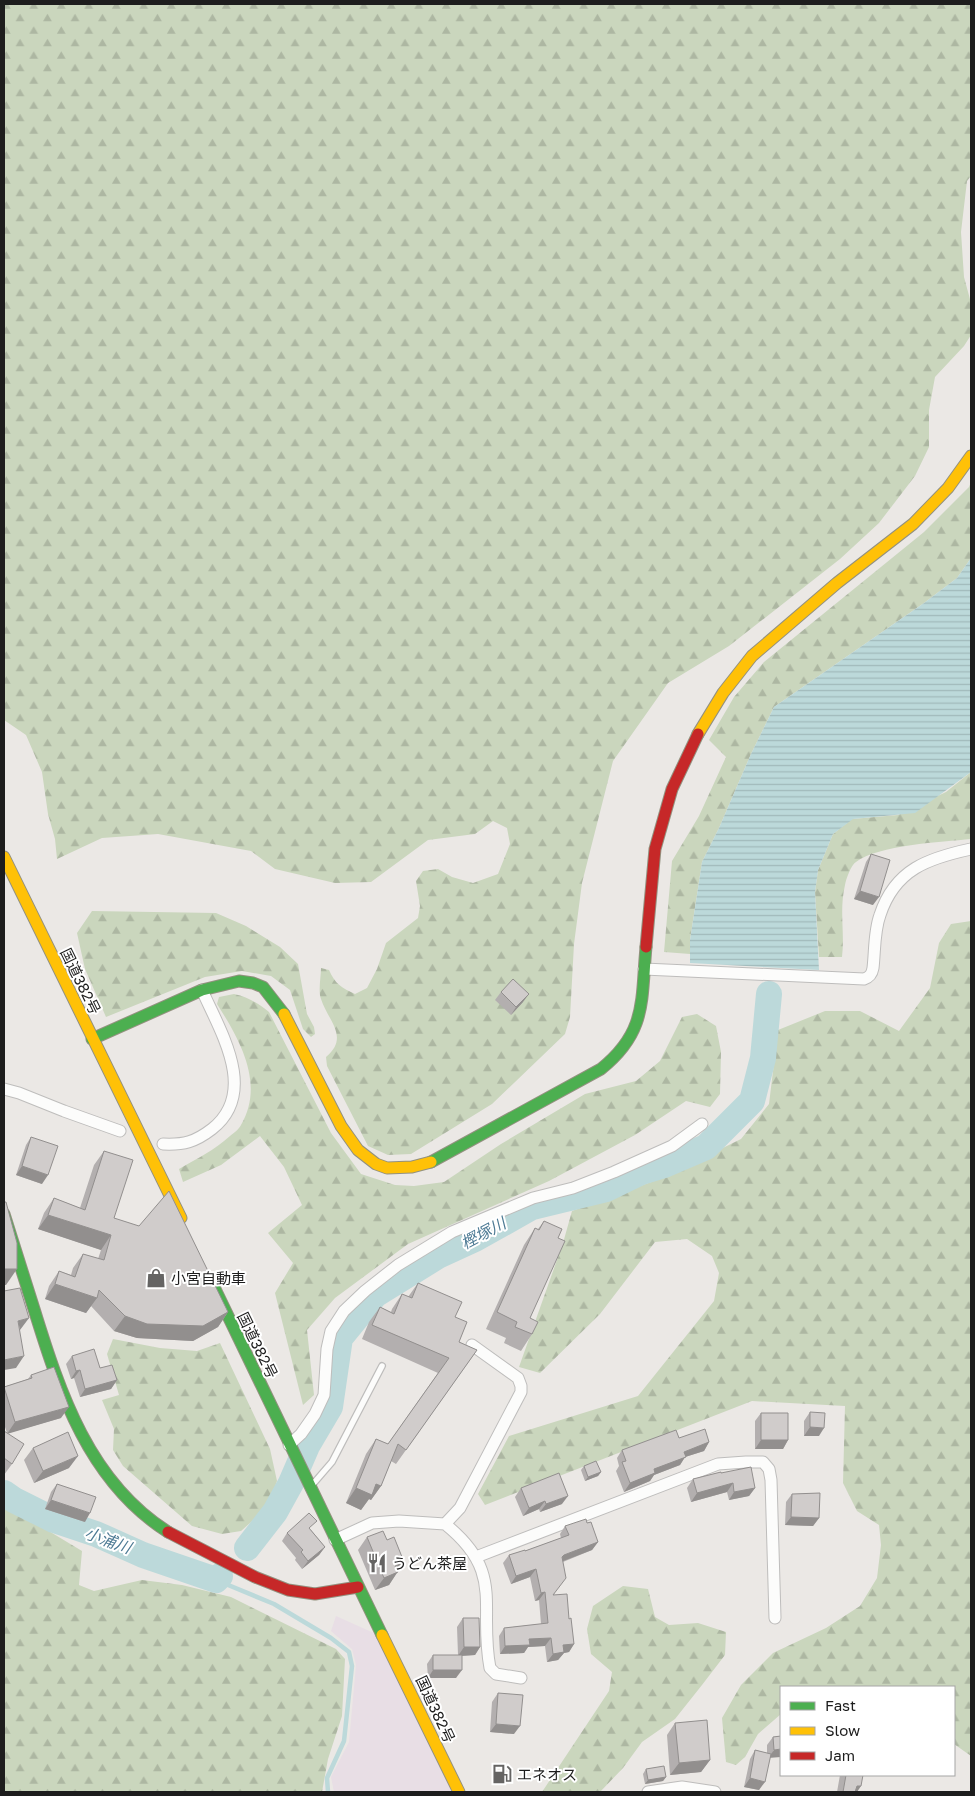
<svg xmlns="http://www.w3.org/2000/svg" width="975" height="1796" font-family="'Golos Text','Noto Sans JP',sans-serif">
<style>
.industrial{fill:#e8dee5}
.forest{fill:url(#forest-firs)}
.water{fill:url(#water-rules)}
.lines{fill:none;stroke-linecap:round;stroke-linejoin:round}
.stream{stroke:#bcd9da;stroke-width:4.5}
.river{stroke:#bcd9da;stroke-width:26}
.lane-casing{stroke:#bebdbc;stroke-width:8}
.street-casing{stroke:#bebdbc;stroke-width:13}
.fast-casing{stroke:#93917f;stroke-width:13}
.slow-casing{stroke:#93917f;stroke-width:13}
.jam-casing{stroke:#93917f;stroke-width:13}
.lane{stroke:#fcfcfb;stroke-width:5.5}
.street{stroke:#fcfcfb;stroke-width:11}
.fast{stroke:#4caf50;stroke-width:11}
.slow{stroke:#ffc107;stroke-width:11}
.jam{stroke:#c62828;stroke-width:11}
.wall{fill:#b3afaf}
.shaded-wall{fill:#928f8e}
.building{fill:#d0cccb;stroke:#928f8e}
.labels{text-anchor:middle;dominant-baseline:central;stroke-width:4;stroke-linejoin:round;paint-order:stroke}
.street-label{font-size:15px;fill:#1d1d1d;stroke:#fff}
.poi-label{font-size:15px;fill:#1d1d1d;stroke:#fff;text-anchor:start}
.water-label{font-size:16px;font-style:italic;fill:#4d7a94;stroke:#fff}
</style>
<defs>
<pattern id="forest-firs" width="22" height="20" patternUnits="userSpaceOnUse" patternTransform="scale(1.25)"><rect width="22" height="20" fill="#cad6bd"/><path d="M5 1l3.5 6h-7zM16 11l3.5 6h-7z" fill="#adb7a2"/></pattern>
<pattern id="water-rules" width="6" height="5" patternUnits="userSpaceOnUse" patternTransform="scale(1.25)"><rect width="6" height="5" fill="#bcd9da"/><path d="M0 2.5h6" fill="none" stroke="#a1babb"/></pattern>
</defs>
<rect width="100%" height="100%" fill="#ebe8e5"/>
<path class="industrial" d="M336,1616L376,1634L453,1792H334L331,1777L349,1742L356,1665L352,1649L331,1631Z"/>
<path class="forest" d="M4,4H971V176L967,181L961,232L964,277L971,303V335L964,346L935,377L929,410V447L915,476L879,523L840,559L729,646L668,683L613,761L582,883L574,944L570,1017L565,1034L492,1104L411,1154L388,1155L368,1146L327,1066L326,1057C350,1037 328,1021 321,999C318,991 321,977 321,968L329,970C335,984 342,988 355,994L367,988L377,969L386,943L418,918L420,906L416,881L423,871L438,869L452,877L473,883L498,874L510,844L507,828L493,821L475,834L428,840L371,882L335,883L275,869L251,851L158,834L102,838L57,859L55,839L48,814L42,772L26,735L4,720Z
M971,482V558L957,578L924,603L774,707L751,754L719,828L702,862L690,940V954L664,952L672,861L699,816L726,757L709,740L734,697L764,662L924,532L969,487Z
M971,772V839C942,842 878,845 856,862C851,865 846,879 845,885C839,910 845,933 842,957H819L815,892L818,870L833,834L852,819L898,815L946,792Z
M92,911L216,913L246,926L280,947L298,964L307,1014L314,1027L315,1034L311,1037L303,1029L290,990L271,976L242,971L205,977L106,1017L85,969L77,933Z
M971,921V1756L954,1744V1687H781V1714L758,1734L745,1757L736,1765L726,1762L722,1718L741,1685L773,1653L826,1628L860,1606L877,1578L881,1545L879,1525L857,1511L843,1483L845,1406L752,1401L485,1505L478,1494L509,1436L638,1396L714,1301L719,1273L712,1256L687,1239L655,1242L600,1314L540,1373L519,1367L563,1243L572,1211L662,1178L741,1139L769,1104L778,1030L825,1011H860L899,1031L930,988L939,943L951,924Z
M234,994C248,997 258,1003 269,1012L331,1133L361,1174L395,1185L414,1186L444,1182L501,1144L585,1094L636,1081L660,1061L682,1017L697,1014L716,1026L721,1052L720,1094L710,1107L686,1101L635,1135L549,1181L408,1244L335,1298L307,1330L314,1395L303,1405L275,1293L293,1263L268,1233L302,1205L284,1167L260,1136L221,1165L183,1182L179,1169C198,1158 213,1151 230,1136C234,1133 239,1129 241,1125C265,1084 240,1040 217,1004L219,997Z
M113,1339L160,1348L197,1351L220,1343L270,1449L277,1481L268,1507L241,1531L222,1534L192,1526L123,1466L113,1450L114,1429L102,1400L119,1395L107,1354Z
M4,1504L82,1551L79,1585L94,1591L142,1580L182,1585L231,1597L336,1649L345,1659L342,1716L328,1759L322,1792H4Z
M623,1586L648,1589L655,1617L669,1625L698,1623L726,1632L725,1655L702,1685L675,1719L642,1742L623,1768L600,1792H542L609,1691L612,1672L591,1654L587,1629L593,1606Z"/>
<path class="water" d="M971,558V772L915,813L853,819L833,834L818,870L815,892L819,970L690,963V940L702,862L719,828L751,754L774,707L924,603L957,578Z"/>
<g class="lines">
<path class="stream" d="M216,1580L274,1604L331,1638L349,1652L352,1666L344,1741L327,1778L328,1792"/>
<path class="river" d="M4,1493L14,1500L54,1520L96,1534L143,1555L216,1580L220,1576
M247,1548L275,1512L291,1483L307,1446L330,1407L340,1338L375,1295L438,1256L475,1239L532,1207L606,1189L641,1172L664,1165L706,1147L752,1101L763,1058L769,994"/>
<defs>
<path id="lane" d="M313,1484L332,1462L382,1366"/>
<path id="street" d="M644,969L864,979C870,977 872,974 873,968C875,951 874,931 880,915C895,869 929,858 971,849
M4,1089L19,1093L64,1111L120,1131
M163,1144C184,1145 195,1142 212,1129C259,1092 220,1031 202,990
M289,1445L301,1434L315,1414L324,1395L327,1349L331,1331L344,1311L365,1291L398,1265L452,1232L533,1198L573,1188L614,1172L672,1146L702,1124
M445,1524C506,1573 478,1605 490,1668L496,1674L521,1678
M335,1540L372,1523L399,1521L445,1524L460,1508L521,1392V1386L518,1378L472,1345
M476,1557L718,1464L746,1462H763L769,1469L771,1480L775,1618
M648,1792L682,1787L715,1792"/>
<path id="fast" d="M92,1039L202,990L239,981L253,983L263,987L284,1014
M431,1162L601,1069C647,1032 641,1001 646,947
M4,1214C14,1246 24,1277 34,1309C60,1393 89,1482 168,1532
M215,1289L382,1635"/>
<path id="slow" d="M698,734L723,693L752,656L837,583L913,524L948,488L971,456
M4,857L181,1218
M284,1014L341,1126L358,1150L376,1164L387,1168L412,1167L431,1162
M382,1635L459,1792"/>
<path id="jam" d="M646,947L655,849L672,789L698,734
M168,1532L255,1577L288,1590L315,1594L358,1587"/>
</defs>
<use href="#lane" class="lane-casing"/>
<use href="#street" class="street-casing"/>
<use href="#fast" class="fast-casing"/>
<use href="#slow" class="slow-casing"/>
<use href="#jam" class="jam-casing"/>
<use href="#lane" class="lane"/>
<use href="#street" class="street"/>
<use href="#fast" class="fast"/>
<use href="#slow" class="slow"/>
<use href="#jam" class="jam"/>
</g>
<path class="wall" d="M871,854L873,905L854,899L866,862Z
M501,992L523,1002L511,1015L495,1000Z
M31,1137L42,1184L16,1175L26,1145Z
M104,1151L114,1218L228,1312L218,1327L193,1341L137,1338L114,1331L91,1306L86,1313L45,1299L49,1286L59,1271L71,1275L73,1268L83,1254L98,1259L101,1250L38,1229L44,1213L54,1198L80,1208L94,1165Z
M544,1221L558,1238L530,1318L532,1334L521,1351L504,1343L506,1338L486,1329L524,1245L535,1228L538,1229Z
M418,1283L455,1317L459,1342L477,1350L396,1464L391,1461L381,1486L371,1500L369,1499L361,1510L346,1503L366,1454L376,1439L388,1444L438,1373L362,1339L369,1322L380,1307L391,1312L392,1309L402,1294L408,1297Z
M72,1356L100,1368L117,1380L111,1389L80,1397L74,1378L71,1379L66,1364Z
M31,1375L61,1418L8,1433L12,1464L4,1475V1431L7,1433L5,1427L4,1428V1387L28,1379Z
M810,1412L819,1436H804V1421Z
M761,1413L788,1440L783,1449H755V1421Z
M679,1438L709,1442L704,1451L685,1457L680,1465L654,1475L650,1481L624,1492L616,1471L619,1466L617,1458L622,1450Z
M33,1448L69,1468L34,1483L24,1460Z
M584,1466L601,1472L598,1476L585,1481L581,1470Z
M721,1473L755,1488L749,1496L729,1500L727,1492L691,1502L687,1488L693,1479Z
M57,1484L85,1522L45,1509L51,1492Z
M521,1488L562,1504L540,1512L539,1509L523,1516L515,1497Z
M792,1494L819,1518L813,1526L785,1525L786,1502Z
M587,1523L598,1542L592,1550L563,1562L554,1595L569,1619L574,1644L569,1652L564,1653L558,1660L547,1662L545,1646L528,1647L524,1653L500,1654L499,1636L504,1628L541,1624L539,1600L535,1601L530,1577L511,1584L503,1563L509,1555L525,1551L561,1538L560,1534L565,1526Z
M311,1530L325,1547L319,1555L302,1569L295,1560L296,1558L282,1541L287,1533Z
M367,1537L404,1562L389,1585L375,1590L358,1550Z
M463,1618L480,1647L475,1655L462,1656L456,1678H428L427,1664L433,1655H458L457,1627Z
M498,1693L514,1734L490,1732L492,1702Z
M675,1723L710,1760L701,1772L670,1775L667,1735Z
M781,1736L770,1758L759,1790L744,1787L750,1759L755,1750L767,1753V1745L773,1737Z
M646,1769L666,1777L663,1781L645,1784L643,1774Z
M840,1775H863L857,1792H837Z"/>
<path class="shaded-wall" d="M860,891L879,897L873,905L854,899Z
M529,994L523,1002L511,1015L516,1007Z
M22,1166L48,1175L42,1184L16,1175Z
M48,1215L111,1235L101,1250L38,1229Z
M4,1269H17L6,1285H4Z
M55,1284L97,1298L86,1313L45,1299Z
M228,1312L218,1327L193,1341L137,1338L114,1331L125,1316Z
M29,1318L20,1330L18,1321Z
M24,1356L16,1368L4,1370V1360Z
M80,1370L74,1378L71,1379L76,1371Z
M117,1380L111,1389L80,1397L85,1389Z
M69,1407L61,1418L7,1434L15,1422Z
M810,1427L824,1428L819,1436H804Z
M761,1440H788L783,1449H755Z
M709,1442L704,1451L685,1457L680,1465L654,1475L650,1481L624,1492L630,1483L684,1452Z
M78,1456L69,1468L34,1483L43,1471Z
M601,1472L598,1476L585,1481L588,1477Z
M733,1483L727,1492L691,1502L697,1493Z
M376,1484L381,1486L371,1500L369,1499L361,1510L346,1503L356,1488Z
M755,1488L749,1496L729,1500L734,1492Z
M568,1496L562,1504L540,1512L546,1504Z
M51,1500L90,1513L85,1522L45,1509Z
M545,1501L539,1509L523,1516L529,1508Z
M791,1517L819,1518L813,1526L785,1525Z
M598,1542L592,1550L558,1563L564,1555Z
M325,1547L319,1555L302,1569L308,1561Z
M404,1562L389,1585L375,1590L384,1578L395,1566Z
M536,1569L530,1577L511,1584L516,1576Z
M545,1592L539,1600L535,1601L541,1593Z
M551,1638L545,1646L528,1647L524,1653L500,1654L505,1646L529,1639Z
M574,1644L569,1652L564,1653L558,1660L547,1662L553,1654L563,1645Z
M464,1647H480L475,1655L458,1656Z
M433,1670H462L456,1678H428Z
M496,1724L520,1726L514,1734L490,1732Z
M781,1749V1757L768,1758L774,1750Z
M710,1760L701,1772L670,1775L679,1763Z
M666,1777L663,1781L645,1784L648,1780Z
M750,1778L765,1782L759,1790L744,1787Z
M857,1786H861L857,1792H852Z"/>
<path class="building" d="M871,854L890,860L879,897L860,891Z
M513,979L529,994L516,1007L501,992Z
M31,1137L58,1146L48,1175L22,1166Z
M104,1151L133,1160L114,1218L139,1226L169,1191L228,1312L203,1326L147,1324L125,1316L99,1290L97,1298L55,1284L59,1271L75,1277L83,1254L104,1260L111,1235L48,1215L54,1198L85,1210Z
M4,1202H6L17,1243V1269H4Z
M544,1221L562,1229L558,1238L565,1241L530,1318L538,1322L532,1334L515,1327L517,1322L497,1312L535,1228L539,1230Z
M418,1283L462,1302L455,1317L467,1322L459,1342L477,1350L406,1450L398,1444L381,1486L376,1484L372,1495L356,1488L376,1439L388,1444L449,1358L372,1325L380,1307L394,1314L402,1294L412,1298Z
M20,1288L29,1318L18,1321L24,1356L4,1360V1291Z
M94,1349L100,1368L112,1365L117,1380L85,1389L80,1370L76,1371L72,1356Z
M54,1367L69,1407L15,1422L4,1387L32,1378L31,1375Z
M810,1412L825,1413L824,1428L810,1427Z
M761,1413H788V1440H761Z
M705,1429L709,1442L684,1452L686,1457L654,1469L655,1473L630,1483L622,1462L626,1461L622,1450L676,1430L679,1438Z
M4,1431L24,1444L12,1464L4,1458Z
M68,1432L78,1456L43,1471L33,1448Z
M596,1461L601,1472L588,1477L584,1466Z
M751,1467L755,1488L734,1492L733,1483L697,1493L693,1479L721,1472V1473Z
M559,1473L568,1496L546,1504L545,1501L529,1508L521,1488Z
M57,1484L96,1497L90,1513L51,1500Z
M820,1493L819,1518L791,1517L792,1494Z
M309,1513L317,1521L309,1528L325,1547L308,1561L301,1552L303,1550L287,1533Z
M586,1519L587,1523L591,1522L598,1542L564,1555L562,1557L566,1578L553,1595L567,1594L569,1619L571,1618L574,1644L563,1645L564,1652L553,1654L551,1638L529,1639L530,1645L505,1646L504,1628L548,1623L545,1592L541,1593L536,1569L516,1576L509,1555L525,1550V1551L569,1535L565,1526Z
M383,1531L387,1540L394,1537L404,1562L395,1566L398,1572L384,1578L367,1537Z
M463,1618H479L480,1647H464Z
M433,1655H462V1670H433Z
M498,1693L523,1695L520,1726L496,1724Z
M707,1720L710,1760L679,1763L675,1723Z
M781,1736V1749L774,1750L773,1737Z
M755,1750L771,1754L765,1782L750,1778Z
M664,1766L666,1777L648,1780L646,1769Z
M846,1775H863L861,1786H857L855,1792H843Z"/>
<defs>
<symbol id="shop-bare" viewBox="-9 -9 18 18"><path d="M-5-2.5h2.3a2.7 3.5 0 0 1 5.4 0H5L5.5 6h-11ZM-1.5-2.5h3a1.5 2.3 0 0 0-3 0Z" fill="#656463" stroke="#fff" stroke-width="2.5" paint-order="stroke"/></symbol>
<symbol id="restaurant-bare" viewBox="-9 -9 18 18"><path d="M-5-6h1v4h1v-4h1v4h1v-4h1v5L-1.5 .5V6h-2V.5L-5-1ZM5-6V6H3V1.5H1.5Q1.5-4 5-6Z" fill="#656463" stroke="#fff" stroke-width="2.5" paint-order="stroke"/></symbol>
<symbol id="fuel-bare" viewBox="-9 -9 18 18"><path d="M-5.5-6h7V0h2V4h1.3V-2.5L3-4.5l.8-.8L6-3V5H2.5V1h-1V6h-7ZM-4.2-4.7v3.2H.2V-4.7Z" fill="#656463" stroke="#fff" stroke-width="2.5" paint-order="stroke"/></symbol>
</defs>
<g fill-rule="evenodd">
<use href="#shop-bare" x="142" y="1264" width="28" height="28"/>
<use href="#restaurant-bare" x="363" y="1549" width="28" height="28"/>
<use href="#fuel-bare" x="488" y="1760" width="28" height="28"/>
</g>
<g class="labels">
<g class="street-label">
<text transform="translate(81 981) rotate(64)">国道382号</text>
<text transform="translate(258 1345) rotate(64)">国道382号</text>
<text transform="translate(436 1709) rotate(65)">国道382号</text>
</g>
<g class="poi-label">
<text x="171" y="1278">小宮自動車</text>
<text x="392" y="1563">うどん茶屋</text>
<text x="517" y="1774">エネオス</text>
</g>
<g class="water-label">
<text transform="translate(483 1233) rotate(-28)">樫塚川</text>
<text transform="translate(108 1540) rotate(20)">小浦川</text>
</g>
</g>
<rect width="975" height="1796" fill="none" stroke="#1d1d1d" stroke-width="10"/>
<rect x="780" y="1686" width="175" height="90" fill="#ffffff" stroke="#a5a5a5"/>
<rect x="790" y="1702" width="25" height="8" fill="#4caf50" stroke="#a5a5a5"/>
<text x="825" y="1711" font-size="15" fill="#1d1d1d">Fast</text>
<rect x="790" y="1727" width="25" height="8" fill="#ffc107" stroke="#a5a5a5"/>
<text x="825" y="1736" font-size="15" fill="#1d1d1d">Slow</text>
<rect x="790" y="1752" width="25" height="8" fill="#c62828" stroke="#a5a5a5"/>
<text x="825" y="1761" font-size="15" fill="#1d1d1d">Jam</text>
</svg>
